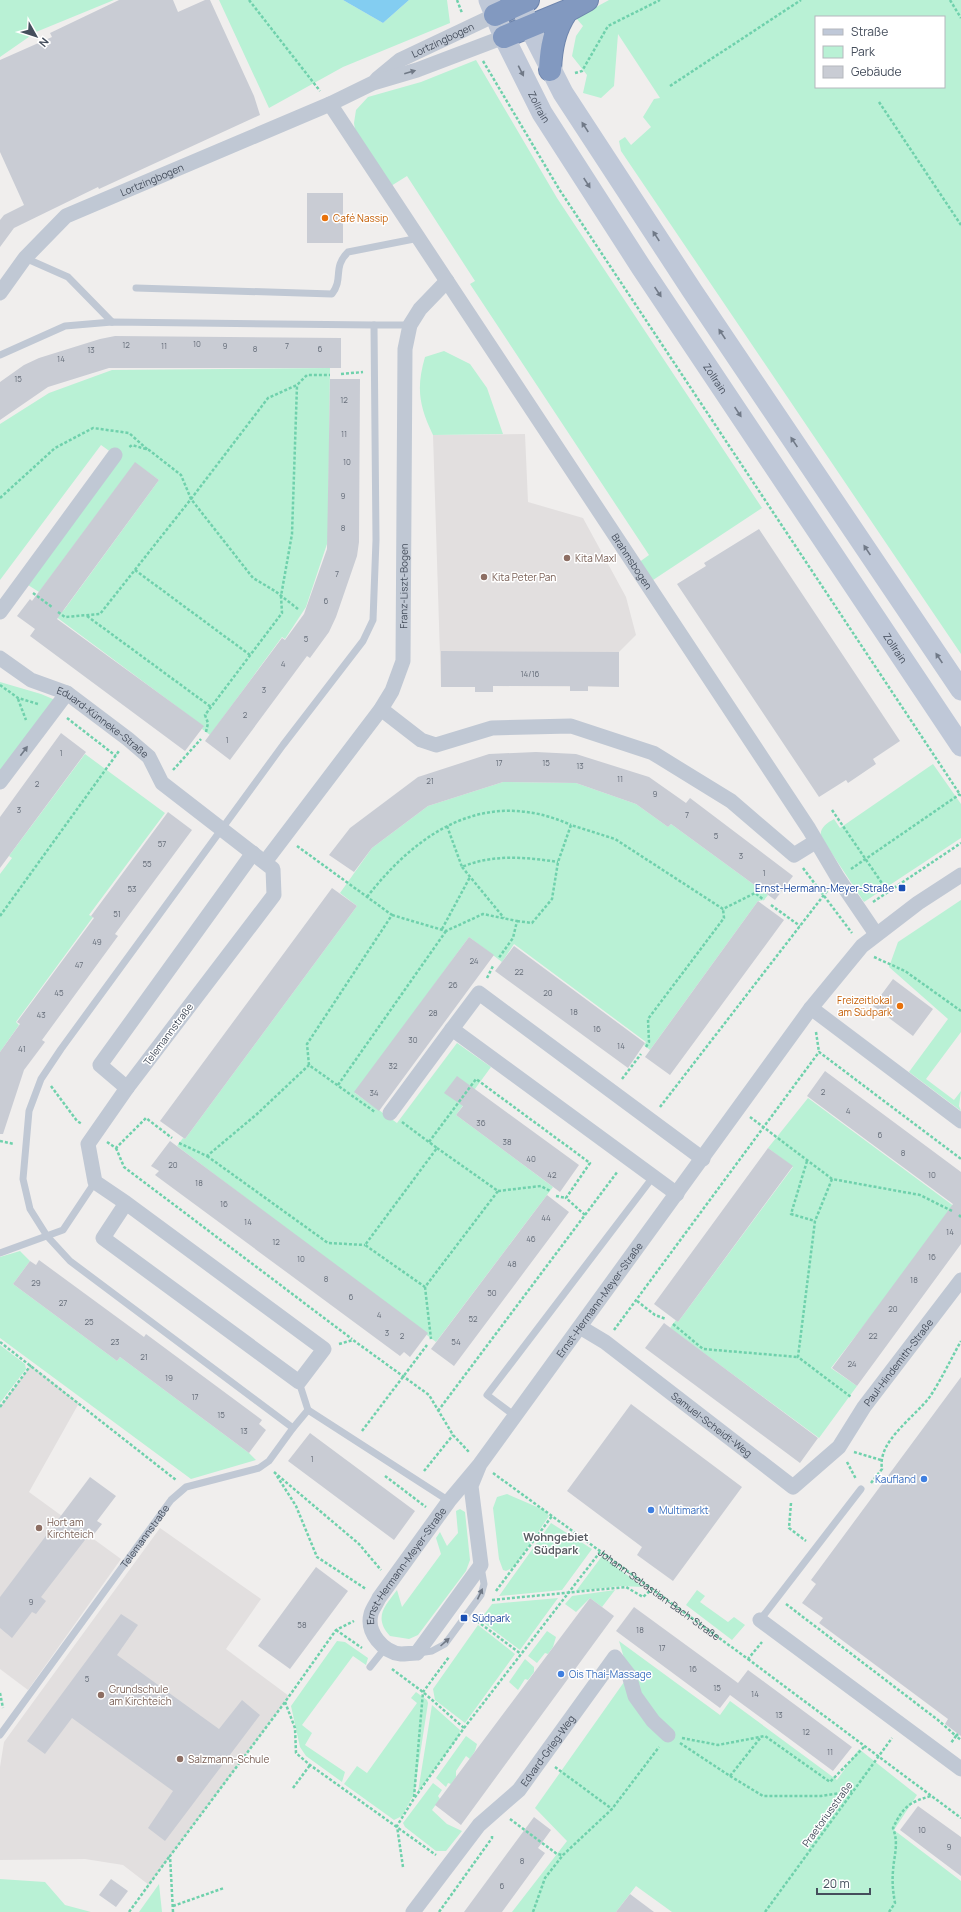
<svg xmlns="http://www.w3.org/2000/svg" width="961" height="1912" font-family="Manrope,sans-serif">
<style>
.education{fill:#e2dfdf}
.green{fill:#b9f1d5;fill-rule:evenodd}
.water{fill:#83cdf1}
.building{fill:#c9ccd4}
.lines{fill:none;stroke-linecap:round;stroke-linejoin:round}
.highway-casing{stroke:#6d84ac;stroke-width:24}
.path{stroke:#6fd1ac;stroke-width:2.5;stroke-dasharray:3 2;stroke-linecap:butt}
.lane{stroke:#c0c8d4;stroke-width:7}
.street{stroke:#c0c8d4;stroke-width:15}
.secondary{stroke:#bfc8d8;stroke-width:21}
.highway{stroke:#8299c0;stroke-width:22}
.oneway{fill:#707987}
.oneway2{fill:#707986}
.food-dot{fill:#e8710a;stroke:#fff;stroke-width:1.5}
.education-dot{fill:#8d6e63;stroke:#fff;stroke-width:1.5}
.transit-dot{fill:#1a4fb4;stroke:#fff;stroke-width:1.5}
.shop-dot{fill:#3f7fe0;stroke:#fff;stroke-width:1.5}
.labels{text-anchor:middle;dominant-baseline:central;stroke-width:3;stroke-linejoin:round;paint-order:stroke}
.number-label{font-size:8px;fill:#666e7a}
.street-label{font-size:10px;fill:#454e5c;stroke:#fff}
.food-label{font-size:10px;fill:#c56008;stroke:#fff;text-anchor:start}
.education-label{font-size:10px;fill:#785e54;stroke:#fff;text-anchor:start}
.transit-label{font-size:10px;fill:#164399;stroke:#fff;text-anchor:end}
.shop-label{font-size:10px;fill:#366cbe;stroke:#fff;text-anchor:start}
.neighbourhood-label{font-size:11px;font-weight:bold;fill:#5a5d63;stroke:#fff}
</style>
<rect width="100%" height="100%" fill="#f0eeed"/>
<path class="education" d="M525,434L528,502L583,518L626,597L636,635L619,652V687L493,686V692H475V687H441L433,435Z
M31,1365L79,1403L29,1492L121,1559L28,1690L0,1669V1407Z
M160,1528L261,1599L226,1649L289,1696L149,1885L123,1865L85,1859L0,1860V1767L4,1742Z"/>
<path class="green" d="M0,0H114L36,32L0,57Z
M219,0H343L383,23L409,0H447L450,23L343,67L269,108Z
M609,0H961V654L621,151L619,141L625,137L631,145L651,127L643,117L654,99L660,98L618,34L614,86L601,98L583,93L587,75L572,56L576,36L583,26L576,18ZM816,17H944V87H816Z
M476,60L557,198L762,508L650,582L638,563L649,555L470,284L475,281L407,176L391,186L355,130L354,123L356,110L368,97L421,82Z
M444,351L470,364L487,388L503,434L433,435C419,406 416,388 425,357Z
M330,368L328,541L306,607L285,639L282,637L210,735L202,729L203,726L55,616L64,610L159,480L135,463L39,592L28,585L115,455L101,445L0,580V424L49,393L112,370Z
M0,682L41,694L60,702L0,782Z
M85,754L165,813L89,915L93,917L16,1022L19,1025L0,1052V874L12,858L9,856Z
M933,764L961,804V838L864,902L821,837C819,828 827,823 834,819L840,828Z
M503,782L576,783L636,804L668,827L671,824L768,895L764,900L758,901L650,1050L644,1045L646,1042L514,944L502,962L469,937L355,1093L397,1123L457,1043L491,1067L456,1115L553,1187L436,1342L177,1146L183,1138L185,1139L357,906L340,893L372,848L428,806Z
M961,900V1032L926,1079L954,1100L961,1091L959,1106L961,1111L909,1072L948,1019L889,967L898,942Z
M808,1098L955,1207L831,1368L857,1386L819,1438L670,1328L676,1320L678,1322L793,1167L768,1148Z
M20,1251L30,1261L13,1284L117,1361L120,1357L249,1453L256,1460L191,1479L0,1338V1257Z
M0,1345L25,1364L26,1369L0,1403Z
M507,1494L544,1510L549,1516L514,1567L506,1571L503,1570L499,1559L493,1508L497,1497Z
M460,1509L465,1512L470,1560L466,1571L418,1635L409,1639L390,1636C373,1617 385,1606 397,1590L402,1607L441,1554L436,1538L440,1532L447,1546L458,1533L456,1511Z
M551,1523L592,1549L562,1590L499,1596Z
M602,1556L643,1587L621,1586L576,1591Z
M615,1590L602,1607L590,1598L576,1612L565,1604L572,1596Z
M697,1590L705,1596L700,1602L728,1622L734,1617L745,1625L732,1640L686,1605Z
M558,1598L520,1650L480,1620L492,1604Z
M478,1625L515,1654L465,1723L435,1700L433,1689Z
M547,1631L556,1637L553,1647L548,1654L545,1653L537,1663L528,1656Z
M337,1641L345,1642L368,1658L366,1665L353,1656L302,1725L312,1733L305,1745L345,1772L342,1782L306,1756L300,1747L291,1706Z
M619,1641L720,1715L730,1701L837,1780L859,1749L917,1795L894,1830L961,1881V1912H672L636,1886L616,1912H512L567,1841L535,1808L629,1675Z
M525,1659L534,1667V1672L528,1680L525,1679L518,1690L509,1682Z
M416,1692L427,1700L428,1703L414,1794L402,1816L394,1820L344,1784L357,1766L367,1773L417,1703L411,1698Z
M432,1705L460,1730L459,1736L418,1792Z
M466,1736L477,1744L475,1751L470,1759L466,1756L456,1771V1777L451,1784L448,1783L446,1787L436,1778Z
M433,1783L442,1790L438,1796L440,1799L432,1810L447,1824L462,1831L446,1851H436L405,1827L403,1823Z
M0,1879L45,1882L65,1905L91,1912H0Z
M159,1884L162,1912H139Z"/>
<path class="water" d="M343,0H409L383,23Z"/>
<path class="building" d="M119,0H173L178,12L205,0H210L254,96L260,115L99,189L98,187L14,228L0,247V220L4,215L24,205L0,152V60L52,37L50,33Z
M307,193H343V243H307Z
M115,336L341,338V368H109L48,387L0,420V382L24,365L39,358L100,339Z
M330,379H360L359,542L357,556L336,617L329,632L310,658L307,656L230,760L205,741L282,638L285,640L304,614L327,549Z
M135,462L159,480L57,619L204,726L185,751L30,636L35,629L17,616L30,599L32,601Z
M759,529L900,741L873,759L876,764L848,783L846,780L819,797L677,584L706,566L704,563Z
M441,651L619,652V687L588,686V691H570V686H493V692H475V687H441Z
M61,733L86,752L0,868V817Z
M536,752L576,754L649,777L686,803L690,798L793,876L775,900L671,824L668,827L636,804L576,783L503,782L428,806L372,848L354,872L329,855L350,828L418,777L489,754Z
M168,812L192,830L115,934L118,936L42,1040L45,1042L24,1070L3,1134H0V1052L20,1024L17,1022L94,918L91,916Z
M332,888L357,906L185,1139L160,1121Z
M758,901L784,920L670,1075L645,1057Z
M469,937L494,955L379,1111L354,1092Z
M514,946L645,1043L628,1068L495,971Z
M893,979L933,1009L913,1036L873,1006Z
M825,1071L961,1172V1244L857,1386L832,1368L953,1204L807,1096Z
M457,1076L579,1165L560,1192L456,1115L463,1106L444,1093Z
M170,1141L428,1333L410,1357L404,1352L400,1356L155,1175L159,1171L151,1166Z
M768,1148L793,1166L678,1322L654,1304Z
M547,1195L569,1212L454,1366L431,1349Z
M39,1260L144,1337L146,1334L262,1420L259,1424L266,1430L249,1453L120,1357L117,1361L13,1284L30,1261L36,1265Z
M664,1323L818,1438L800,1463L645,1348Z
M961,1377V1736L945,1724L948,1719L819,1623L823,1618L802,1603L816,1584L811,1580Z
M631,1404L742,1487L673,1581L637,1555L642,1547L567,1491Z
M310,1433L415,1511L394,1540L288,1461Z
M90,1477L116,1496L97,1521L102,1524L91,1538L88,1536L41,1597L46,1601L36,1614L32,1612L12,1638L0,1628V1597Z
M316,1567L348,1591L290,1669L258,1646Z
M590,1598L614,1616L461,1825L435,1805Z
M634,1607L738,1683L748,1670L852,1747L833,1771L730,1695L720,1708L616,1631Z
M121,1614L138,1625L117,1655L165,1690L219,1729L242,1700L260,1715L165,1841L148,1828L173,1791L72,1718L45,1754L27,1741Z
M918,1806L961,1837V1876L900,1830Z
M534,1817L551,1830L538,1848L545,1853L502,1912H464Z
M111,1879L128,1891L116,1907L99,1895Z
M630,1894L654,1912H616Z"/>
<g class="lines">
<defs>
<path id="highway" d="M495,15L528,0
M504,37L567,11L587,0
M550,70C551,48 554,30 567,11"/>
</defs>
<use href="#highway" class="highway-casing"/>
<g class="path">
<path d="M249,0L320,91"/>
<path d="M457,0L462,13"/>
<path d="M950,0L961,18"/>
<path d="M483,61L559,189L961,796"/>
<path d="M575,73L582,71L608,26L660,0"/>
<path d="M670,86L801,0"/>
<path d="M879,102L961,225"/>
<path d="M341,374L363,372"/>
<path d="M0,498L55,448L93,428L129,433L148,450"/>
<path d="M135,570L250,655"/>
<path d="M33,593L52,607"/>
<path d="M298,609L275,591L253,578L191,499L268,398L297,385L307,375H330"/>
<path d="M58,612L65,617L100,614L191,499L181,475L149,450L132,445L128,448"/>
<path d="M87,616L211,707"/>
<path d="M0,685L18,698L38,704"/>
<path d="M18,699L26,720"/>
<path d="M67,718L116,756"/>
<path d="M206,732L208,723L205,715L282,613L281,596L292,534L297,385"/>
<path d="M173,770L201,739"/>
<path d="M832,810L888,892"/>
<path d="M447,826L462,867C492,854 526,857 558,862"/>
<path d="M297,846L392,915L307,1044L309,1065L375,1112"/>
<path d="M462,867L504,918"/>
<path d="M803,868L852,933"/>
<path d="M851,869L960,794"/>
<path d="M367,897C419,830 487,787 571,825"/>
<path d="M873,902L961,843"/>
<path d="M771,905L800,926"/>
<path d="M392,915L446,931L483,914L517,921L513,938L498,959"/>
<path d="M0,916L119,751"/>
<path d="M517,921L532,923L552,899L558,862L571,825L615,839L723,909L755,893L764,900"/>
<path d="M442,929L470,877"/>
<path d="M874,957L905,971L961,1011"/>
<path d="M487,978L493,966"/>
<path d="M816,1032L819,1052"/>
<path d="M646,1047L649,1042L648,1019L724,918L723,909"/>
<path d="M622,1079L641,1054"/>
<path d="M338,1085L446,931"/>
<path d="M51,1086L77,1121L82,1124"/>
<path d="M660,1107L827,891"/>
<path d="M750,1117L832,1179L920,1195L952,1211"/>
<path d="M402,1122L437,1148L365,1245L425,1287L498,1191L437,1148"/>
<path d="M0,1141L14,1144"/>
<path d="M107,1142L116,1148L146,1118L172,1138"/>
<path d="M429,1142L476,1079L590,1163L566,1198L585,1215"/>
<path d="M179,1143L207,1156L257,1114L309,1065"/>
<path d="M116,1148L124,1167L352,1339"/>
<path d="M207,1156L328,1243L365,1245"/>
<path d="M807,1161L791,1214L815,1221"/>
<path d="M832,1179L815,1221L798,1357L851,1397"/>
<path d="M498,1191L541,1186L550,1191"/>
<path d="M556,1196L566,1198"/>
<path d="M959,1215L961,1217"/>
<path d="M425,1287L431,1339"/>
<path d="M637,1301L655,1315L666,1319"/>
<path d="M673,1324L703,1349L798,1357"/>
<path d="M614,1330L819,1052L961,1159"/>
<path d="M0,1342L176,1480"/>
<path d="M339,1344L353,1340L429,1395L453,1435L469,1452"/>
<path d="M0,1407L31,1365"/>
<path d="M438,1411L618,1171"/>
<path d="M362,1431L427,1345"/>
<path d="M854,1452L881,1460"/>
<path d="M847,1462L856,1479"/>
<path d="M424,1471L453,1435"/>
<path d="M274,1472L359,1544L381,1570"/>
<path id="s1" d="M493,1473L748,1659L762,1642"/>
<path d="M277,1476L296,1506L317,1557L366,1589"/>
<path d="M385,1476L426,1507"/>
<path d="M871,1483L882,1469C877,1440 917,1416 931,1395C942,1378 951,1359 961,1341"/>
<path d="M791,1503L789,1528L806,1541"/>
<path d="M496,1591L552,1516"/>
<path d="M492,1600L626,1587L643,1597L652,1589"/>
<path d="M786,1604L938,1720L956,1736L951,1743"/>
<path d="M477,1621L521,1654"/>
<path d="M336,1630L362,1648"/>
<path d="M748,1659L961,1818"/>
<path d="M392,1669L423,1692L464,1728"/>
<path d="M0,1693L3,1708"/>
<path d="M285,1702L295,1728L296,1753L310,1765L436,1855"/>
<path d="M958,1734L956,1736L961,1740"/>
<path d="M682,1738L718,1745L765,1736L830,1782L865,1746"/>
<path d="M680,1743L730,1776L761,1737"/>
<path d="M555,1767L612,1809"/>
<path d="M730,1776L763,1796H821L853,1791"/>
<path d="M293,1788L310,1765"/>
<path d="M414,1797L423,1692L449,1657"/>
<path d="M510,1819L557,1854L563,1855"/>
<path d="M403,1867L397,1826L413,1800L464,1728L600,1552"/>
<path d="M173,1906L224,1888"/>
<path d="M129,1912L169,1857"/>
<path d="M173,1912L170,1856L285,1702L336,1630L354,1621"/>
<path d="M439,1912L492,1838V1836"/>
<path d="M533,1912L545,1878L563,1855L612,1809L659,1747"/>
<path d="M765,1912L892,1738"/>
<path d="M889,1912L895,1903C893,1892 892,1882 893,1871C894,1855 899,1844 893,1828C903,1807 909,1802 931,1796"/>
</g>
<g class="lane">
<path d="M25,258L68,277L112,322"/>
<path d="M136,288L332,294C344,278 332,268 348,252L419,238"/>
<path d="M0,355L65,326L112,322L374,325"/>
<path d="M0,1253L63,1230L95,1182"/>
<path d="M308,1410L449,1501"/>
<path d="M515,1416L487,1395L653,1177"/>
<path d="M293,1428L70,1261L47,1236L30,1209L23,1179L29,1111L41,1079L61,1049L283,745L363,641L373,620L376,540L374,325H410"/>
<path d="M760,1620L861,1489"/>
<path d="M418,1653L432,1651L445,1644L481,1595L484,1584L481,1567"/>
<path d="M370,1667L386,1647"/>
<path id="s2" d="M0,1735L171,1500L186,1487L259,1468L269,1461L293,1428L308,1410L299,1382"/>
</g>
<g class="street">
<path id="s3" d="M377,79L400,60L495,15"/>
<path id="s4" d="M330,104L809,829L838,878L876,934"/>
<path id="s5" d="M0,293L25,258L66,216L330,104L373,83L417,70L504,37"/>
<path d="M0,612L115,455"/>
<path id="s6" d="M0,658L31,680L67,693L128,739L149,757L162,783L273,869L274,895L127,1088L88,1144L95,1182L126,1203L324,1349L299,1382L103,1238L126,1203"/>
<path d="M381,709L421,740L436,745L492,728L571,726L653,753L731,801L794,855L815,842"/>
<path d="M0,782L67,693"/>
<path id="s7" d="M265,862L381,709L392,691L403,661L405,349L410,325L420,309L447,281"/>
<path d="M811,1008L961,1121"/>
<path d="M127,1088L100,1065L253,853"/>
<path d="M390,1113L452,1029"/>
<path d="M677,1194L452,1029L479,993L703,1159"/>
<path id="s8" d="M580,1327L605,1342L793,1487L839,1447L864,1407L961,1280"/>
<path id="s9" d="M480,1464L471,1486L481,1565L417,1653C412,1653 406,1654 401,1654C383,1652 366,1632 371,1614C372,1609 377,1603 379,1598L449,1501L480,1464L811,1008L862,946L918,903L961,875"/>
<path d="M760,1620L961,1769"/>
<path id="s10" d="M413,1912L479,1825L519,1790L615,1657L629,1675L635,1696L653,1721L668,1735"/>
</g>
<g class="secondary">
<path id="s11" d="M489,0L504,37L542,113L641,267L961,746"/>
<path d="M519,0L529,26L563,93L693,292L961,690"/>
</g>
<use href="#highway" class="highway"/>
</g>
<defs><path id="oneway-solid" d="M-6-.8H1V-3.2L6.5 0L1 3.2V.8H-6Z"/></defs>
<g class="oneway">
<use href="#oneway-solid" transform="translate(521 71) rotate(63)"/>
<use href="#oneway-solid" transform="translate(585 127) rotate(-123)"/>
<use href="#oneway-solid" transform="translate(587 183) rotate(57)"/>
<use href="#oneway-solid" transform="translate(656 236) rotate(-123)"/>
<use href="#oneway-solid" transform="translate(658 292) rotate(56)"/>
<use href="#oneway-solid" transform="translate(722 334) rotate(-124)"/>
<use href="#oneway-solid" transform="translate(738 412) rotate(56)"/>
<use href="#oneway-solid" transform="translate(794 442) rotate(-124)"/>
<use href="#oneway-solid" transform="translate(867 550) rotate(-124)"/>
<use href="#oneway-solid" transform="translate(939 658) rotate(-124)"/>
</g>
<g class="oneway2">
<use href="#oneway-solid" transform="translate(410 72) rotate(-16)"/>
<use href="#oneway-solid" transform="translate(24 751) rotate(-53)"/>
<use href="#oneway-solid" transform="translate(480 1594) rotate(-65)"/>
<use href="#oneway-solid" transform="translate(445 1642) rotate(-42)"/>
</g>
<g class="food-dot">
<circle cx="325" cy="218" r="4"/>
<circle cx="900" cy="1006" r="4"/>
</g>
<g class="education-dot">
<circle cx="567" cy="558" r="4"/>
<circle cx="484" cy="577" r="4"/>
<circle cx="39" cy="1528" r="4"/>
<circle cx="101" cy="1695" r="4"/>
<circle cx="180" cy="1759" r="4"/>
</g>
<g class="transit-dot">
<rect x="898" y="884" width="8" height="8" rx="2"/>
<rect x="460" y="1614" width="8" height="8" rx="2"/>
</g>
<g class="shop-dot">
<circle cx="924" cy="1479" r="4"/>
<circle cx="651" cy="1510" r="4"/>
<circle cx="561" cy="1674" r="4"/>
</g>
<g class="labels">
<g class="number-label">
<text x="197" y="343">10</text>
<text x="126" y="344">12</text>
<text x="164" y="345">11</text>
<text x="225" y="345">9</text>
<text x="287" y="345">7</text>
<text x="255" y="348">8</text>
<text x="320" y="348">6</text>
<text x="91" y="349">13</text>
<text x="61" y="358">14</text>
<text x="18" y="378">15</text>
<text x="344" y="399">12</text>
<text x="344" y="433">11</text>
<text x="347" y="461">10</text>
<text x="343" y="495">9</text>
<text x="343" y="527">8</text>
<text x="337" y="573">7</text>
<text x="326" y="600">6</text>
<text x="306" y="638">5</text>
<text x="283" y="663">4</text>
<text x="530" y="673">14/16</text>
<text x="264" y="689">3</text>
<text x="245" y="714">2</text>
<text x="227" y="739">1</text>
<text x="61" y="752">1</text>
<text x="499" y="762">17</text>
<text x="546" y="762">15</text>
<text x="580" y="765">13</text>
<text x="620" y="778">11</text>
<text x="430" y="780">21</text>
<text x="37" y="783">2</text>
<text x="655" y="793">9</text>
<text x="19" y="809">3</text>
<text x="687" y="814">7</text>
<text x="716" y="835">5</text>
<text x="162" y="843">57</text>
<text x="741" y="855">3</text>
<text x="147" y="863">55</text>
<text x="764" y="872">1</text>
<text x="132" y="888">53</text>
<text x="117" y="913">51</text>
<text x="97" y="941">49</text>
<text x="474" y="960">24</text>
<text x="79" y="964">47</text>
<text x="519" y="971">22</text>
<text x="453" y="984">26</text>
<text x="59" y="992">45</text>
<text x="548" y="992">20</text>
<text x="574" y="1011">18</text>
<text x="433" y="1012">28</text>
<text x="41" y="1014">43</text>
<text x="597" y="1028">16</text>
<text x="413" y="1039">30</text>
<text x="621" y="1045">14</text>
<text x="22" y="1048">41</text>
<text x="393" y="1065">32</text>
<text x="823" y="1091">2</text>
<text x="374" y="1092">34</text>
<text x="848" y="1110">4</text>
<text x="481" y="1122">36</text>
<text x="880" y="1134">6</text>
<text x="507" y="1141">38</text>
<text x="903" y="1152">8</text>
<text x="531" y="1158">40</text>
<text x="173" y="1164">20</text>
<text x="552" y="1174">42</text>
<text x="932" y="1174">10</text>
<text x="199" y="1182">18</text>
<text x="224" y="1203">16</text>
<text x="546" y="1217">44</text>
<text x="248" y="1221">14</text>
<text x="950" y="1231">14</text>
<text x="531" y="1238">46</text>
<text x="276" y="1241">12</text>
<text x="932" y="1256">16</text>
<text x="301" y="1258">10</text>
<text x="512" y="1263">48</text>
<text x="326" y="1278">8</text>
<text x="914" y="1279">18</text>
<text x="36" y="1282">29</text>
<text x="492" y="1292">50</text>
<text x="351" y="1296">6</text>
<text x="63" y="1302">27</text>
<text x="893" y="1308">20</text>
<text x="379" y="1314">4</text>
<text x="473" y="1318">52</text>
<text x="89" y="1321">25</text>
<text x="387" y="1332">3</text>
<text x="402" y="1335">2</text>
<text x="873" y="1335">22</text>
<text x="115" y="1341">23</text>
<text x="456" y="1341">54</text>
<text x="144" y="1356">21</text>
<text x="852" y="1363">24</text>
<text x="169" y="1377">19</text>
<text x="195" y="1396">17</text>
<text x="221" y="1414">15</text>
<text x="244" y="1430">13</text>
<text x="312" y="1458">1</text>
<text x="31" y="1601">9</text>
<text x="302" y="1624">58</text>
<text x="640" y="1629">18</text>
<text x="662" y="1647">17</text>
<text x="693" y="1668">16</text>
<text x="87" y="1678">5</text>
<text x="717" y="1687">15</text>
<text x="755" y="1693">14</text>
<text x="779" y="1714">13</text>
<text x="806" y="1731">12</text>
<text x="830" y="1751">11</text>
<text x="922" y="1829">10</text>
<text x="949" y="1846">9</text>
<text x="522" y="1860">8</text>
<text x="502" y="1885">6</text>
</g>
<g class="street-label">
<text stroke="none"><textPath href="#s3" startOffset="77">Lortzingbogen</textPath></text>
<text stroke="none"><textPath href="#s11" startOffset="118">Zollrain</textPath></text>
<text stroke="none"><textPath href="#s5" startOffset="195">Lortzingbogen</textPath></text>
<text stroke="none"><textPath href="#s11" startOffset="442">Zollrain</textPath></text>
<text stroke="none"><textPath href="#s4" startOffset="548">Brahmsbogen</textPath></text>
<text stroke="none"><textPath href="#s7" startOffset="320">Franz-Liszt-Bogen</textPath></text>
<text stroke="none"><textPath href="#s11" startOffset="766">Zollrain</textPath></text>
<text stroke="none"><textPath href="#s6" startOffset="122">Eduard-Künneke-Straße</textPath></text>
<text transform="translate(168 1034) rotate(-53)">Telemannstraße</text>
<text stroke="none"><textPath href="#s9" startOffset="673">Ernst-Hermann-Meyer-Straße</textPath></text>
<text stroke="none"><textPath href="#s8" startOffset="431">Paul-Hindemith-Straße</textPath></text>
<text stroke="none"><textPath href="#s8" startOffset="164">Samuel-Scheidt-Weg</textPath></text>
<text stroke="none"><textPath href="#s2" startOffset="246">Telemannstraße</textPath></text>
<text stroke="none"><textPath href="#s9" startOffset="343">Ernst-Hermann-Meyer-Straße</textPath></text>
<text stroke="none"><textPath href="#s1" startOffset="206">Johann-Sebastian-Bach-Straße</textPath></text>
<text stroke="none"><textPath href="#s10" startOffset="211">Edvard-Grieg-Weg</textPath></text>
<text transform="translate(827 1814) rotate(-54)">Praetoriusstraße</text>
</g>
<g class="food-label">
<text x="333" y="218">Café Nassip</text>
<text x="892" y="1000" text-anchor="end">Freizeitlokal<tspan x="892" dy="12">am Südpark</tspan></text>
</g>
<g class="education-label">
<text x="575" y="558">Kita Maxl</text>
<text x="492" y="577">Kita Peter Pan</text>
<text x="47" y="1522">Hort am<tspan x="47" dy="12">Kirchteich</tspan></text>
<text x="109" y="1689">Grundschule<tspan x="109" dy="12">am Kirchteich</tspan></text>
<text x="188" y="1759">Salzmann-Schule</text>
</g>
<g class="transit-label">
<text x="894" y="888">Ernst-Hermann-Meyer-Straße</text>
<text x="472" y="1618" text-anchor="start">Südpark</text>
</g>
<g class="shop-label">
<text x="916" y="1479" text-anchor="end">Kaufland</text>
<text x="659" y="1510">Multimarkt</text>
<text x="569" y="1674">Ois Thai-Massage</text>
</g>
<g class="neighbourhood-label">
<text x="556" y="1536">Wohngebiet<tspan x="556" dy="13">Südpark</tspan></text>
</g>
</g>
<rect x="815" y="16" width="130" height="72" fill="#ffffff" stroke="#b5b8be"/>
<rect x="823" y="29" width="20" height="6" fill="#bfc8d8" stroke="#b5b8be"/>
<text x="851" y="36" font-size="12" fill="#454e5c">Straße</text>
<rect x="823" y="46" width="20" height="12" fill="#b9f1d5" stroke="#b5b8be"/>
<text x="851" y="56" font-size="12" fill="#454e5c">Park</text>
<rect x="823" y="66" width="20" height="12" fill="#c9ccd4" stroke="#b5b8be"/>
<text x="851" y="76" font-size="12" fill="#454e5c">Gebäude</text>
<g transform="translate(36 36) rotate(129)" stroke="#ffffff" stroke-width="3" paint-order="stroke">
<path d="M0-3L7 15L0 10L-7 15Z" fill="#454e5c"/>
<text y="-6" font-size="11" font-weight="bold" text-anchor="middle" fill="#454e5c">N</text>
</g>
<path d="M817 1888v6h53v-6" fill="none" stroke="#454e5c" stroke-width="2"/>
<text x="823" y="1888" font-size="12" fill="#454e5c" stroke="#ffffff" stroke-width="3" paint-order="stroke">20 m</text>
</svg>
